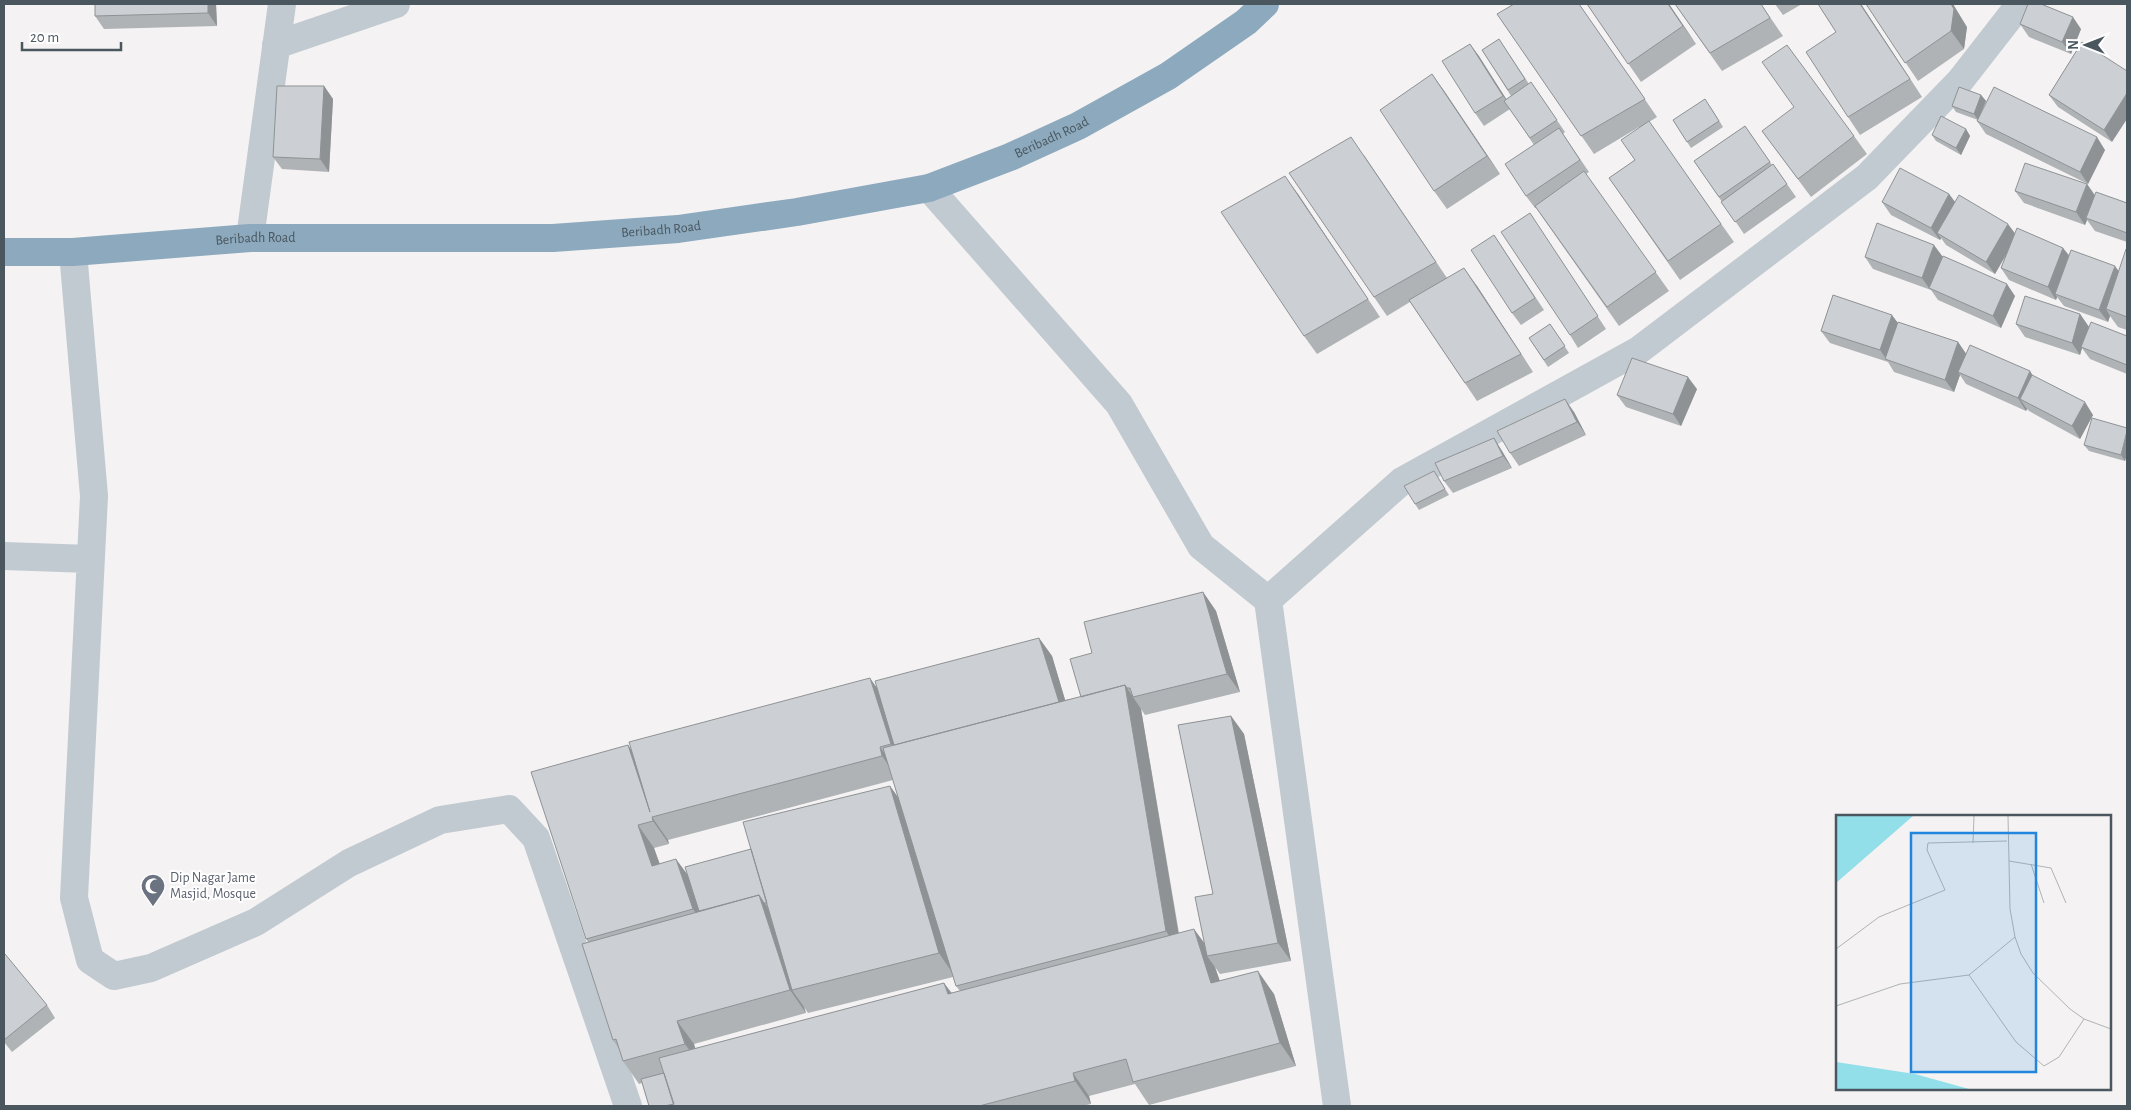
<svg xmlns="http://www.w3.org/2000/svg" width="2131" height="1110" font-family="'Alegreya Sans',sans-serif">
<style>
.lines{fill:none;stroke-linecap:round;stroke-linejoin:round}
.minor{stroke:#c1cad0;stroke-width:28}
.highway{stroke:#8ca9be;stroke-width:28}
.wall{fill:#afb3b6;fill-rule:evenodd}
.shaded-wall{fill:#8f9294}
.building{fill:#ccd0d4;stroke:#8f9294}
.labels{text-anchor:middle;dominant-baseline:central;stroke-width:4;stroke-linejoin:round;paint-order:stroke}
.street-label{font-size:14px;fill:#4a575f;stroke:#fff}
.worship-label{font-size:14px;fill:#5b616d;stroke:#fff;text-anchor:start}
.inset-road{fill:none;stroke:#b0b4b7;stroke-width:1}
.view{fill:#2286de;fill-opacity:0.15;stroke:#2286de;stroke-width:2.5}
.inset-edge{fill:none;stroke:#4a575f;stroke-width:2.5}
</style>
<rect width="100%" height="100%" fill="#f4f2f2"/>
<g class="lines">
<path class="minor" d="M276,45L396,4
M929,188L1119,404L1201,546L1268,600L1337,1106
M250,238L282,4
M73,252L94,496L74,898L90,960L114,976L151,968L256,922L349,863L440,820L509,809L536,838L628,1106
M4,556L90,559
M1268,600L1402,481L1639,350L1867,177L1960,81L2020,4"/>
<path class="highway" id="s1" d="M4,252H73L250,238H553L678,229L797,212L929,188L1010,157L1078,126L1168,76L1246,22L1265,4"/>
</g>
<path class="wall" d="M95,4H216L217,26L104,29L95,16Z
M1579,4L1657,117L1649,122L1734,242L1680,280L1609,178L1635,160L1639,127L1594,154L1497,14Z
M1587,4H1669L1696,44L1641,82Z
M1675,4H1761L1783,36L1722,71Z
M1775,4H1802L1783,15Z
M1818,4H1861L1922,97L1860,135L1848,117L1836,32Z
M1866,4L1967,27L1964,49L1918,81Z
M2020,24L2081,29L2071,54L2029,37Z
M1499,39L1529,84L1531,82L1565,132L1563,134L1589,172L1586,174L1669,291L1619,326L1536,208H1535L1526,196L1534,145L1510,109L1484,126L1475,113L1470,44L1506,99L1511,96L1482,50Z
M2082,42L2112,142L2058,107L2049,95Z
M1432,74L1500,174L1447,209L1434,191Z
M324,86L333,99L329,172L282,169L273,157Z
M1981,95L1986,101L1980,115L2105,150L2088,184L1986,134L1977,121L1978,120L1956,112L1952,106Z
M1710,106L1723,127L1691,148L1673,120Z
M1745,126L1772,165L1773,164L1796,197L1744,234L1694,161Z
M1966,129L1970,136L1961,155L1936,141L1932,135Z
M1762,131L1854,136L1867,154L1811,197Z
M1364,155L1447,278L1477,286L1533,372L1477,401L1410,302L1387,316L1374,297Z
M2087,184L2095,195L2127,203V242L2095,231L2087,220L2085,225L2024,203L2015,191Z
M1298,194L1380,317L1317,354L1304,336Z
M1949,194L1955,202L2015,234L2063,248L2069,255L2119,271L2127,250V330L2118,327L2110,316L2108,322L2064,306L2057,297L2056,300L2009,280L2001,268L2006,254L1995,274L1946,245L1941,238L1940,240L1891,215L1882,202Z
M1538,226L1606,329L1578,348L1570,335Z
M1494,235L1544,310L1521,325L1512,313Z
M1865,257H1943L2015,296L2001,328L1938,300L1931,290L1873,269Z
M2080,314L2089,327L2127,336V374L2090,359L2082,348L2080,355L2025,337L2016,324Z
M1898,323L1958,342L1966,354L2030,371L2032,375L2093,415L2080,439L2029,411L2027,409L2026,411L1966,384L1960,375L1954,392L1894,372L1888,362L1830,343L1821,331Z
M1550,324L1569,353L1548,367L1529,338Z
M1697,389L1681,426L1626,407L1617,395Z
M1574,412L1586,435L1519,466L1510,453Z
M2127,428V454L2125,461L2089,451L2084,445Z
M1494,438L1502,451L1512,468L1453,493L1444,481Z
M1438,478L1449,495L1419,510L1415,504Z
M1203,592L1216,611L1240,692L1145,715L1141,709L1179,933L1205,944L1213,894L1231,716L1244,734L1291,961L1220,974L1215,967L1220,981L1274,994L1296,1066L1149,1105L1135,1084L1089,1096L1091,1104L1082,1106H649L642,1083L639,1084L623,1061L619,1049L613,1040L588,942L586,939L628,745L631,750L876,686L1039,638L1052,656L1065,700L1081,697L1092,653ZM893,780L898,797L890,786L751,849L687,875L660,864L654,848L669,844L668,840ZM953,977L956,986L960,991L952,993L944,983L695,1049L694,1044L806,1013L804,1007L808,1013Z
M4,955L47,1005L55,1018L12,1052L4,1042Z"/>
<path class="shaded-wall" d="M208,4H216L217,26L208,13Z
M1668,4H1669L1696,44L1683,26Z
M1860,4H1861L1922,97Z
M1951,4H1953L1967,27L1964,49L1951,31Z
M2073,17L2081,29L2071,54L2062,42Z
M1470,44L1479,56L1512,108L1503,96Z
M1432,74L1445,92L1500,174L1487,156Z
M324,86L333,99L329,172L320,159Z
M2127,93V119L2112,142L2104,130Z
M1981,95L1986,101L1978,120L1974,114Z
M1966,129L1970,136L1961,155L1956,148Z
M2097,137L2105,150L2088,184L2080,172Z
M1285,176L1298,194L1380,317L1368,299Z
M2087,184L2095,196L2086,218L2087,220L2085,225L2076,212Z
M1949,194L1958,206L1937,233L1941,238L1940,240L1931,228Z
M2008,224L2017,236L1995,274L1986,262Z
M1934,245L1943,257L1929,288L1922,278Z
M2063,248L2072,260L2055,294L2057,297L2056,300L2048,287Z
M2115,266L2124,278L2106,309L2110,316L2108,322L2099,310Z
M1464,268L1477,286L1533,372L1521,354Z
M2007,284L2015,296L2001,328L1993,316Z
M2080,314L2089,327L2081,347L2082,348L2080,355L2072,343Z
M1892,315L1901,327L1887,360L1880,350Z
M1958,342L1967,355L1958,372L1960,375L1954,392L1945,380Z
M2030,371L2038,384L2020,399L2027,409L2026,411L2018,398Z
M1688,377L1697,389L1681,426L1673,414Z
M1565,399L1574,412L1586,435L1577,422Z
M2085,402L2093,415L2080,439L2072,426Z
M2127,431V454L2125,461L2121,455Z
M1494,438L1502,451L1512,468L1503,456Z
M1203,592L1216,611L1240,692L1227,674Z
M1039,638L1052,656L1072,723L1060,705Z
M870,678L886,701L907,767L891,744Z
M1125,685L1141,709L1182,955L1166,931Z
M1231,716L1244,734L1291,961L1278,943Z
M628,745L644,768L650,812Z
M880,747L896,770L898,779L882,756Z
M890,786L906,809L955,977L939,953Z
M652,817L668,840L669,844L653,821Z
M638,825L654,848L668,889L652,866Z
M676,859L693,882L709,933L693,909Z
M759,895L775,918L792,990L804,1007L806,1013L790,990Z
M1194,929L1211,952L1207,956L1215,967L1228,1006L1211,983Z
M1258,971L1274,994L1296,1066L1280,1043Z
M944,983L960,1006L948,994Z
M677,1021L694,1044L701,1067L685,1044Z
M1073,1073L1089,1096L1091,1104L1075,1081Z"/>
<path class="building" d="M95,4H208V13L95,16Z
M1514,4H1579L1645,99L1581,136L1497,14Z
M1587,4H1668L1683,26L1628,64Z
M1675,4H1761L1770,18L1710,53Z
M1818,4H1860L1910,79L1848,117L1806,52L1836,32Z
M1866,4H1951L1954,9L1951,31L1905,63Z
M2028,4H2041L2073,17L2062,42L2020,24Z
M1499,39L1525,79L1508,90L1482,50Z
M2082,42L2127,71V93L2104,130L2049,95Z
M1470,44L1503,96L1475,113L1442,61Z
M1787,45L1854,136L1798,179L1762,131L1794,107L1762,62Z
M1432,74L1487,156L1434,191L1380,110Z
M1531,82L1557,120L1530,138L1504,101Z
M277,86H324L320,159L273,157Z
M1959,87L1981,95L1974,114L1952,106Z
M1994,87L2097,137L2080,172L1977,121Z
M1705,99L1719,121L1687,142L1673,120Z
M1941,116L1966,129L1956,148L1932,135Z
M1649,121L1721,224L1668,261L1609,178L1635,160L1621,140Z
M1745,126L1770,162L1719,197L1694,161Z
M1559,128L1580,160L1526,196L1505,164Z
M1351,137L1436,262L1374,297L1289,173Z
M2025,163L2087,184L2076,212L2015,191Z
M1773,164L1787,184L1735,222L1721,202Z
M1900,168L1949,194L1931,228L1882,202Z
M1584,171L1656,272L1607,307L1535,206Z
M1285,176L1368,299L1304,336L1221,212Z
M2096,192L2127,203V233L2086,218Z
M1959,195L2008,224L1986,262L1937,233Z
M1530,213L1598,316L1570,335L1501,232Z
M1877,223L1934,245L1922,278L1865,257Z
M2017,228L2063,248L2048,287L2001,268Z
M1494,235L1535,298L1512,313L1471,250Z
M2126,249L2127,250V317L2106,309Z
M2071,250L2115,266L2099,310L2055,294Z
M1943,256L2007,284L1993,316L1929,288Z
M1464,268L1521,354L1465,383L1409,300Z
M1833,295L1892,315L1880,350L1821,331Z
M2025,296L2080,314L2072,343L2016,324Z
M1898,322L1958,342L1945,380L1885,359Z
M2091,322L2127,336V365L2081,347Z
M1550,324L1565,346L1544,360L1529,338Z
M1970,345L2030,371L2018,398L1958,372Z
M1632,358L1688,377L1673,414L1617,395Z
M2032,375L2085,402L2072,426L2020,399Z
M1565,399L1577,422L1510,453L1497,431Z
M2092,418L2127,428V431L2121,455L2084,445Z
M1494,438L1503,456L1444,481L1435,463Z
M1434,471L1445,489L1415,504L1404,486Z
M1203,592L1227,674L1133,697L1130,688H1127L1125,685L1081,697L1070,659L1092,653L1084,622Z
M1039,638L1059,702L894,745L875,681Z
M870,678L891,744L880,747L882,756L652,817L653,821L638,825L652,866L676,859L693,909L586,939L531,772L628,745L650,812L629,742Z
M1125,685L1166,931L956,986L883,748Z
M1231,716L1278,943L1207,956L1195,897L1213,894L1178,725Z
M890,786L939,953L792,990L743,822Z
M751,849L767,903H764L759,895L699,911L685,867Z
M759,895L790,990L677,1021L685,1044L623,1061L616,1039L613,1040L582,944Z
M1194,929L1211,983L1258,971L1280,1043L1133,1082L1126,1059L1073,1073L1075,1081L979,1106H674L659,1058L944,983L948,994Z
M5,954L47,1005L4,1040V955Z
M664,1073L674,1104L664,1106H649L641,1079Z"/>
<defs>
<symbol id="mosque-pin" viewBox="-11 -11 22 30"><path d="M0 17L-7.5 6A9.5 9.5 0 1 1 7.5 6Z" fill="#6b7280" stroke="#fff"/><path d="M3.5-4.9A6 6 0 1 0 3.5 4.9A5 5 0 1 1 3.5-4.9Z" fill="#fff"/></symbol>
</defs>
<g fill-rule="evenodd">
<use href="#mosque-pin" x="139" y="872" width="28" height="38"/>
</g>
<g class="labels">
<g class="street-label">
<text stroke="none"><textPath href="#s1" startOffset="1062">Beribadh Road</textPath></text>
<text stroke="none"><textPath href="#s1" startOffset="658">Beribadh Road</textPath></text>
<text stroke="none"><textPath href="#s1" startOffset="252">Beribadh Road</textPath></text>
</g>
<g class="worship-label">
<text x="170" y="878">Dip Nagar Jame<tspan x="170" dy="16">Masjid, Mosque</tspan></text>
</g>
</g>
<g transform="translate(1836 815)">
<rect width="275" height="275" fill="#f4f2f2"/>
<path d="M0,1H77L0,68ZM0,247L79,259L133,274H0Z" fill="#93dfe9"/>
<path class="inset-road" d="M172,1L174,94L179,122L185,139L197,158L234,194L248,204L275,214M137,28L138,1M173,46L215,53L230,88M195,49L208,88M0,134L43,102L109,75L91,35L92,28L171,26M133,160L180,227L208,251L223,242L248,204M0,191L64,169L133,160L179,122"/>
<path class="view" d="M75,18H200V257H75Z"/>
<rect width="275" height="275" class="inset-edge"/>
</g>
<rect width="2131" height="1110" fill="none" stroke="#4a575f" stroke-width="10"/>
<g transform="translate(2086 45) rotate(270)" stroke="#ffffff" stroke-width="4" paint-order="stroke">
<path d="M0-4L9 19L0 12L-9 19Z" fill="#4a575f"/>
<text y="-8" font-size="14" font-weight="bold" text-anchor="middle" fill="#4a575f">N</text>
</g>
<path d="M22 42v8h99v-8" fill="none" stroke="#4a575f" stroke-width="2.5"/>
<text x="30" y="42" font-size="15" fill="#4a575f" stroke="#ffffff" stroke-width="4" paint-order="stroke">20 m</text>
</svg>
